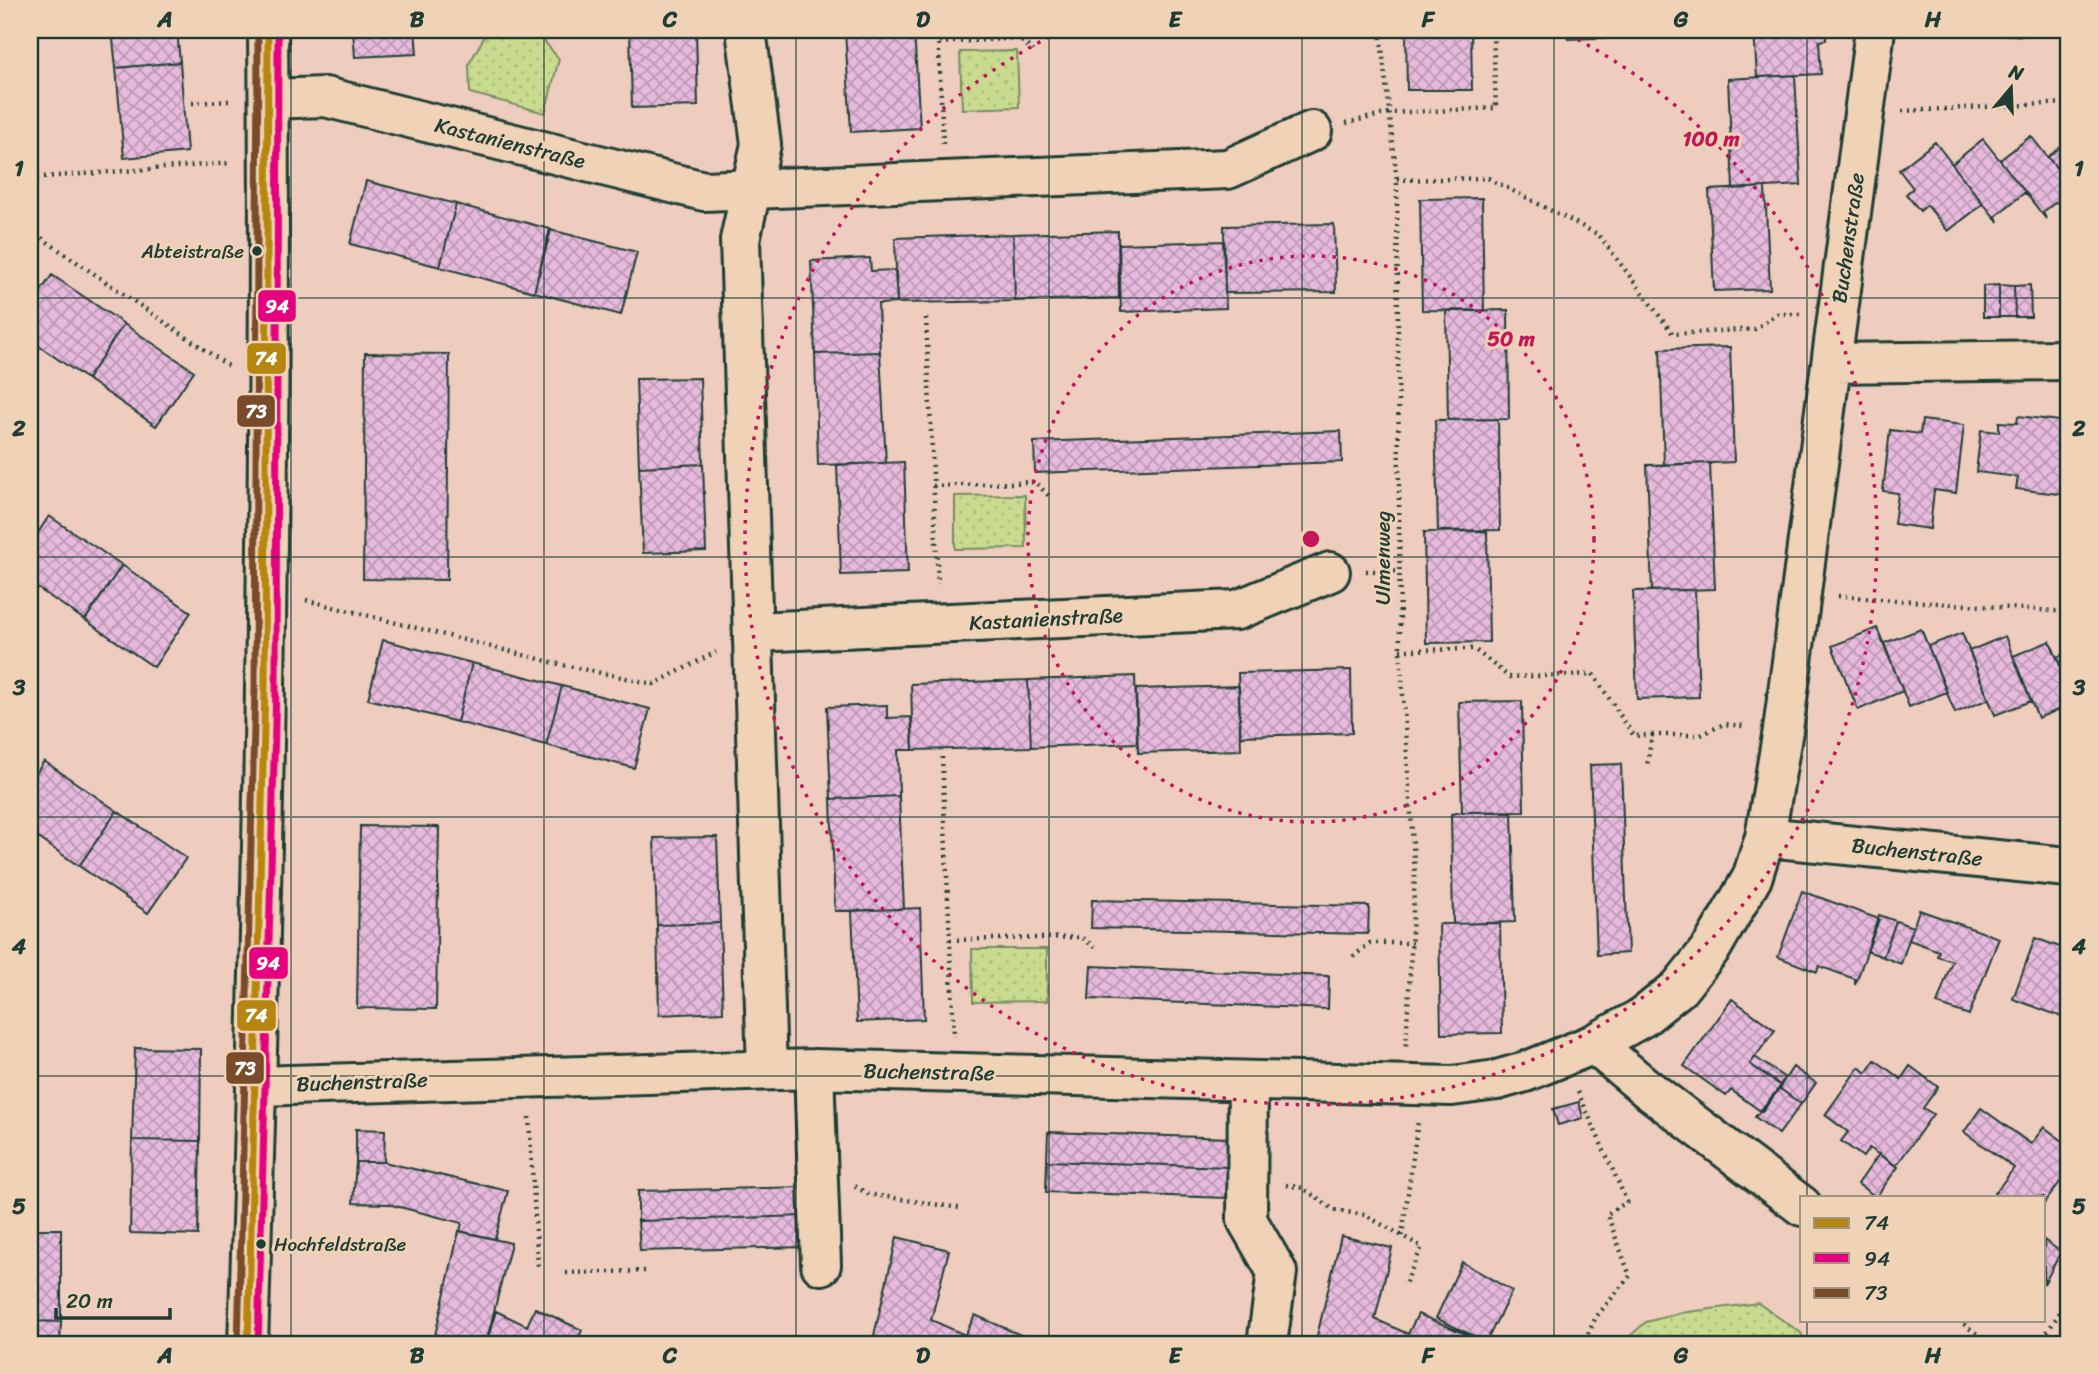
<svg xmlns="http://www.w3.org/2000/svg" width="2098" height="1374" font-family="Sriracha,sans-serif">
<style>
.park{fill:url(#park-dots);stroke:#748c62;stroke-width:2}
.building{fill:url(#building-cross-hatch);stroke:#1f3d34;stroke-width:2}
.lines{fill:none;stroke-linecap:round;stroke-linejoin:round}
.minor-casing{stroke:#1f3d34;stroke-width:44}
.path{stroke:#1f3d34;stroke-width:4.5;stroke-dasharray:2 5;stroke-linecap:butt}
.minor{stroke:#f0d2b6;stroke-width:38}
.bus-1-casing{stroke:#f0d2b6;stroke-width:12}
.bus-2-casing{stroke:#f0d2b6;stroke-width:12}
.bus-3-casing{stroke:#f0d2b6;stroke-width:12}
.bus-1{stroke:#b68610;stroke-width:7}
.bus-2{stroke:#e5007d;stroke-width:7}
.bus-3{stroke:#7a4b2a;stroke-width:7}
.grid{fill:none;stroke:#1f3d34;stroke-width:2;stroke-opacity:0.55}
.ring{fill:none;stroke:#c2185b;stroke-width:3.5;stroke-dasharray:3.5 7}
.bus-dot{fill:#1f3d34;stroke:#f0d2b6;stroke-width:2.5}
.labels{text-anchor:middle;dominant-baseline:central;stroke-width:6;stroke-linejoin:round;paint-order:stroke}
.bus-label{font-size:19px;fill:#1f3d34;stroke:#f0d2b6;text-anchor:end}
.street-label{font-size:21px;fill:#1f3d34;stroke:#f0d2b6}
.centre{fill:#c2185b;stroke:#f0d2b6;stroke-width:3.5}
.ring-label{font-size:21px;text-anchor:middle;font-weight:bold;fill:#c2185b;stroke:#f0d2b6;stroke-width:6;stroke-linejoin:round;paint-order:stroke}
.line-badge{stroke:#f0d2b6;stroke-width:2.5}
.badge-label{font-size:19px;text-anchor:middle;font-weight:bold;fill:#fff}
.neatline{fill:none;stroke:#1f3d34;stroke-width:2.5}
.grid-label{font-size:23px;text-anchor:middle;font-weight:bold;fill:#1f3d34}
</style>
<defs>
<pattern id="park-dots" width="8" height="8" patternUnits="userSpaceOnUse" patternTransform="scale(1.75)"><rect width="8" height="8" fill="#c9db8f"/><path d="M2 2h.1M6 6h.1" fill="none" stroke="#acbd7c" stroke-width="1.8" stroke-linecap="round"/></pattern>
<pattern id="building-cross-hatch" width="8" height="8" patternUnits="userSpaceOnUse" patternTransform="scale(1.75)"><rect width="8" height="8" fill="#e7badd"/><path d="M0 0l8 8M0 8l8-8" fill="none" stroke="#bb98b4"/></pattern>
</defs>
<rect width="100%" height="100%" fill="#eecdbe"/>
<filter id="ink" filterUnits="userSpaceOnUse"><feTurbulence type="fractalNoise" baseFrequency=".0143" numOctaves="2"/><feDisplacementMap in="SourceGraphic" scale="14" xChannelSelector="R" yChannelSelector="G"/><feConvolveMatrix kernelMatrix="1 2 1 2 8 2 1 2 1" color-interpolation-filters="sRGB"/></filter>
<g filter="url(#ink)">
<path class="park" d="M488,30H535L559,59L545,113L470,93L469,64Z
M1017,51L1019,107L962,109L960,52Z
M1025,495L1026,548L955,549V496Z
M972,949H1047V1001L973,1002Z
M1758,1303L1801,1333L1805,1344H1621L1646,1322L1680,1313Z"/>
<path class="building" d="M112,30H177L180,62L116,68Z
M353,30H415L417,54L355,57Z
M630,30H696L698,106L632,108Z
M845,30H914L920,128L851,132Z
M1021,30H1112L1022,34Z
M1406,30H1471L1472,90H1407Z
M1567,30H1651V36L1568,39Z
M1754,30H1826V40L1819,41L1821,74L1757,77Z
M1972,30H2023L2022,36Z
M180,62L187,152L124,158L116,68Z
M1795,75L1801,185L1733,189L1728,79Z
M2031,136L2068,183V193L2043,212L2046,219L2000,160Z
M1983,139L2030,198L2024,193L1996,216L1998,222L1952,164Z
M2068,141V183L2048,157Z
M1935,142L1983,204L1948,231L1927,205L1920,211L1906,194L1913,188L1899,170Z
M366,181L456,204L440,267L350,244Z
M1765,187L1770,289L1714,291L1709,190Z
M1482,198L1484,311L1422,310L1420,199Z
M456,204L550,229L534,292L440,267Z
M1334,224L1336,292L1225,293L1224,226Z
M551,230L637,252L621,315L534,292Z
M1118,231L1119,298L1015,301L1013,234Z
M1013,234L1015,301L897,303L895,238Z
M1223,241L1226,308L1121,312L1119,244Z
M870,258L871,271L895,270L897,303L878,304L880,352L815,354L811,261Z
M52,275L124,324L87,379L30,340V307Z
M1999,285L2014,286L2015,317H1999Z
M1999,285V317H1983V286Z
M2030,285L2031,317H2015L2014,286Z
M1508,310L1509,419L1448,420L1446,311Z
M124,324L194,371L156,426L87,379Z
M1730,347L1734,462L1664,465L1660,349Z
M880,352L886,463L818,465L815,354Z
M365,353L449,354L447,580L363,579Z
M700,378L703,464L639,467L636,379Z
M2018,416L2068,422V495L2016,489L2018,477L1976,472L1981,430L1999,432V422L2017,423Z
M1498,419L1500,530L1438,531L1435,420Z
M1922,420L1964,425L1956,493L1934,490L1930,529L1894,524L1898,493L1883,491L1890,430L1920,434Z
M1341,431L1342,462L1035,473L1034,442Z
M904,462L908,573L841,575L837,465Z
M1710,463L1715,589L1652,591L1647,465Z
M703,464L706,551L643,553L639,467Z
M49,516L122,565L85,620L30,583V545Z
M1487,531L1489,642L1426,643L1424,532Z
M122,565L191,612L154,667L85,620Z
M1695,590L1699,697L1637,699L1633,591Z
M1877,628L1903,691L1858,710L1832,646Z
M1921,629L1947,692L1909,707L1884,643Z
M1962,633L1989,699L1955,713L1928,646Z
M2005,636L2031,701L1995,715L1969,651Z
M383,640L472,663L457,722L368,699Z
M2050,641L2068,685V706L2038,718L2013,656Z
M2068,652V685L2057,657Z
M472,663L562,686L546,745L457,722Z
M1351,670L1352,733L1240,736L1238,673Z
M1135,676L1137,743L1031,747L1028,680Z
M1028,680L1031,747L913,750L911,684Z
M562,686L650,709L634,768L546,745Z
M1239,686L1241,750L1138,753L1136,689Z
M1522,701L1524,811L1462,812L1459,702Z
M887,705V718L911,717L913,750H898L899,796L831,799L827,707Z
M44,761L117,811L79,866L30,832V783Z
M1621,764L1628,953L1597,955L1590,765Z
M899,796L904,909L835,911L831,799Z
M117,811L186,858L148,913L79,866Z
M1462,812H1512L1515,922L1453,924L1451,814Z
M360,826L439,827L436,1009L357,1008Z
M717,837L720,923L657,925L654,838Z
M1802,891L1879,919L1855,985V979L1819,966L1817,972L1778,957Z
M1092,900L1369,906L1368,934L1091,928Z
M920,908L924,1019L857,1022L852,911Z
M1919,910L1999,938L1969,1015L1937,1004L1952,961L1937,956L1939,951L1909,940Z
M1879,915L1896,921L1883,957L1867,951Z
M1896,921L1913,927L1901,964L1883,957Z
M720,923L723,1012L659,1015L657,925Z
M1500,923L1502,1033L1441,1034L1439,924Z
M2035,938L2068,950V1019L2013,999Z
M1091,966L1329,976L1328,1009L1089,999Z
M1732,999L1775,1030L1750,1064L1781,1086L1762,1112L1731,1090L1726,1096L1684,1066Z
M135,1048L201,1049L200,1141L132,1140Z
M1755,1057L1785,1078L1780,1085L1750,1064Z
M1875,1060L1901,1079L1910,1066L1938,1087L1923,1108L1933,1114L1896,1166L1869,1148L1863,1157L1841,1141L1848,1132L1825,1115L1859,1067L1866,1073Z
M1793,1067L1816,1083L1801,1104L1779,1088Z
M1779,1088L1801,1104L1779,1134L1755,1117Z
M1579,1102L1583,1118L1558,1125L1553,1109Z
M1981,1108L2031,1144L2044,1127L2068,1145V1171L2044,1204V1197H1992L2014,1168L1964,1132Z
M356,1129L385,1130L384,1162H356Z
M1048,1132L1231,1138L1230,1167L1047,1161Z
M132,1140L200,1141L198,1235L130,1233Z
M1879,1154L1898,1167L1876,1197L1858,1184Z
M1047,1161L1230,1167L1229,1198L1046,1192Z
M356,1162H384L508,1191L495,1239L460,1231L462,1223L388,1204L353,1203Z
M806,1187L807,1216L638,1221V1191Z
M807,1216L808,1247L640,1251L638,1221Z
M30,1229H61V1322L30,1321Z
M459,1231L511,1243L486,1344H433Z
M1341,1236L1392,1248L1375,1319L1408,1334L1418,1314L1466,1334L1461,1344H1315Z
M897,1237L949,1250L931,1320L965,1335L975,1315L1023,1336L1019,1344H872Z
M2044,1240L2061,1252L2044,1284Z
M1462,1262L1512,1291L1486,1342L1436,1318Z
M535,1308L582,1330L576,1344H486L496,1311L527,1326Z
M30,1321L61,1322L60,1344H30Z"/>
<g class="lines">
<defs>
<path id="minor" d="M746,30L761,144L740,240L767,1070
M269,99L325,97L704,191L1228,169L1312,131
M1832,363L2068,360
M754,632L1237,610L1330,572
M1765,837L2068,867
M1594,1044L1645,1087L1802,1206
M814,1069L821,1265
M1248,1081L1247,1220L1277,1272L1267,1344
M257,1086L814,1069L1452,1086L1497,1080L1525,1072L1594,1044L1643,1017L1679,988L1712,947L1752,878L1765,837L1783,730L1875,30
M248,1344C263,906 272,468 268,30"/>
</defs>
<use href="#minor" class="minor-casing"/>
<path class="path" d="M938,30L943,144
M1380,30L1397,180L1400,650L1415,875L1406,1046
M939,43L1018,38L1033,51
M192,103L229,101
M1902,111L2068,103
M1346,123L1389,113L1496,108L1493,32L1521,30
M30,178L231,163
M1397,180L1488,178L1599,235L1673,334L1755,329L1777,314H1800
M30,230L230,367
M926,318L938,584
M933,486L1035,482L1049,496
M1366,571H1398
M1838,596L2068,612
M306,600L563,665L654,684L716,652
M1400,650L1474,649L1509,677L1593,674L1634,736L1652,735L1647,765
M1652,735H1701L1724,724L1744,726
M942,757L954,1037
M950,940L1081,937L1095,947
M1353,957L1370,943H1412
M1578,1092L1627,1202L1607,1214L1630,1276L1596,1317L1583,1344
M529,1117L538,1267
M1286,1185L1303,1188L1334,1210L1365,1215L1422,1247L1404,1286
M855,1186L868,1194L959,1208
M1402,1236L1418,1121
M566,1273L645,1271
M1958,1320L1991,1344
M2040,1344L2068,1299"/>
<use href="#minor" class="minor"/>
<defs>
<path id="bus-1" d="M248,1344L265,687L268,30"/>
<path id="bus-2" d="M258,1344L276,687L278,30"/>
<path id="bus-3" d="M238,1344L255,687L258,30"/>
</defs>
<use href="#bus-1" class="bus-1-casing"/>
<use href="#bus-2" class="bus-2-casing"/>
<use href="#bus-3" class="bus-3-casing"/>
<use href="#bus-1" class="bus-1"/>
<use href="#bus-2" class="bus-2"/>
<use href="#bus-3" class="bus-3"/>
</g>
</g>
<path class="grid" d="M291,30V1344M544,30V1344M796,30V1344M1049,30V1344M1302,30V1344M1554,30V1344M1807,30V1197M30,298H2068M30,557H2068M30,817H2068M30,1076H2068M1807,1320V1344"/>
<g class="ring">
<circle cx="1311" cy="539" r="283"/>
<path d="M1559 30A566 566 0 1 1 1063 30"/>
</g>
<g class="bus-dot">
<circle cx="257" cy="251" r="6"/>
<circle cx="261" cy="1244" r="6"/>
</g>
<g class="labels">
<g class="bus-label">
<text x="244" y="251">Abteistraße</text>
<text x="274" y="1244" text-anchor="start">Hochfeldstraße</text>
</g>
<g class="street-label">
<text transform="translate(510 143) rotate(14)">Kastanienstraße</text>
<text transform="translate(1848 238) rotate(-82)">Buchenstraße</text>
<text transform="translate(1383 558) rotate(-90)">Ulmenweg</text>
<text transform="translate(1046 619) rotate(-3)">Kastanienstraße</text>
<text transform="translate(1917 852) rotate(6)">Buchenstraße</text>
<text transform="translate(929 1072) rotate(1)">Buchenstraße</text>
<text transform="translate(362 1082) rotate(-2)">Buchenstraße</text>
</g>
</g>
<circle cx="1311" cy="539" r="10" class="centre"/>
<g class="ring-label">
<text x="1711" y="146">100 m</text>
<text x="1511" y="346">50 m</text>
</g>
<g class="line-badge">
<rect x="257" y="289" width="40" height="34" rx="7" fill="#e5007d"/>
<rect x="246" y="342" width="41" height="33" rx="7" fill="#b68610"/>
<rect x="236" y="394" width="40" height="34" rx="7" fill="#7a4b2a"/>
<rect x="248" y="946" width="41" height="34" rx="7" fill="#e5007d"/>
<rect x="236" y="999" width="41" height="33" rx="7" fill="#b68610"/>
<rect x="225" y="1051" width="40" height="34" rx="7" fill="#7a4b2a"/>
</g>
<g class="badge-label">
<text x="277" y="313">94</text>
<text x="266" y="365">74</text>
<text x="256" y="418">73</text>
<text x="268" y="970">94</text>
<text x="256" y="1022">74</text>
<text x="245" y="1075">73</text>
</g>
<rect width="2098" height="1374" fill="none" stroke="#f0d2b6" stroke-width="77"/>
<rect x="1800" y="1196" width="245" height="126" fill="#f0d2b6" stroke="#9c9682" stroke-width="2"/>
<rect x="1814" y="1218" width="35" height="10" fill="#b68610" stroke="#9c9682" stroke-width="2"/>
<text x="1864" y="1230" font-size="21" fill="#1f3d34">74</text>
<rect x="1814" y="1253" width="35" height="10" fill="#e5007d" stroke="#9c9682" stroke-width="2"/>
<text x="1864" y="1266" font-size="21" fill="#1f3d34">94</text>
<rect x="1814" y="1288" width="35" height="10" fill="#7a4b2a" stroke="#9c9682" stroke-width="2"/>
<text x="1864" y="1300" font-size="21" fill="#1f3d34">73</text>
<g transform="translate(2011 88) rotate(19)" stroke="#f0d2b6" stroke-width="5" paint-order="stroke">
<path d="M0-5L12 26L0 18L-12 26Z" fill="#1f3d34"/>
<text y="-10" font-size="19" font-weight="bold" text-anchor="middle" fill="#1f3d34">N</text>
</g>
<path d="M56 1308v10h114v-10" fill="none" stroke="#1f3d34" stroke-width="3.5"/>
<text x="66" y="1308" font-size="21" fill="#1f3d34" stroke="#f0d2b6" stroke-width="5" paint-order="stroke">20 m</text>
<rect x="38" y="38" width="2022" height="1298" class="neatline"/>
<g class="grid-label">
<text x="165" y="27">A</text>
<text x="417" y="27">B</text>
<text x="670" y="27">C</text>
<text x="923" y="27">D</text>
<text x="1175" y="27">E</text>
<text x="1428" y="27">F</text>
<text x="1681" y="27">G</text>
<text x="1933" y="27">H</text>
<text x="19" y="176">1</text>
<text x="2079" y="176">1</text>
<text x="19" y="436">2</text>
<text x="2079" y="436">2</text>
<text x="19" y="695">3</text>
<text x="2079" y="695">3</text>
<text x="19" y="954">4</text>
<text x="2079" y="954">4</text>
<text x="19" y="1214">5</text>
<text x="2079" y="1214">5</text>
<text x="165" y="1363">A</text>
<text x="417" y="1363">B</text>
<text x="670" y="1363">C</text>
<text x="923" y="1363">D</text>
<text x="1175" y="1363">E</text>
<text x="1428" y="1363">F</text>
<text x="1681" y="1363">G</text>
<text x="1933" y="1363">H</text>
</g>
</svg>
